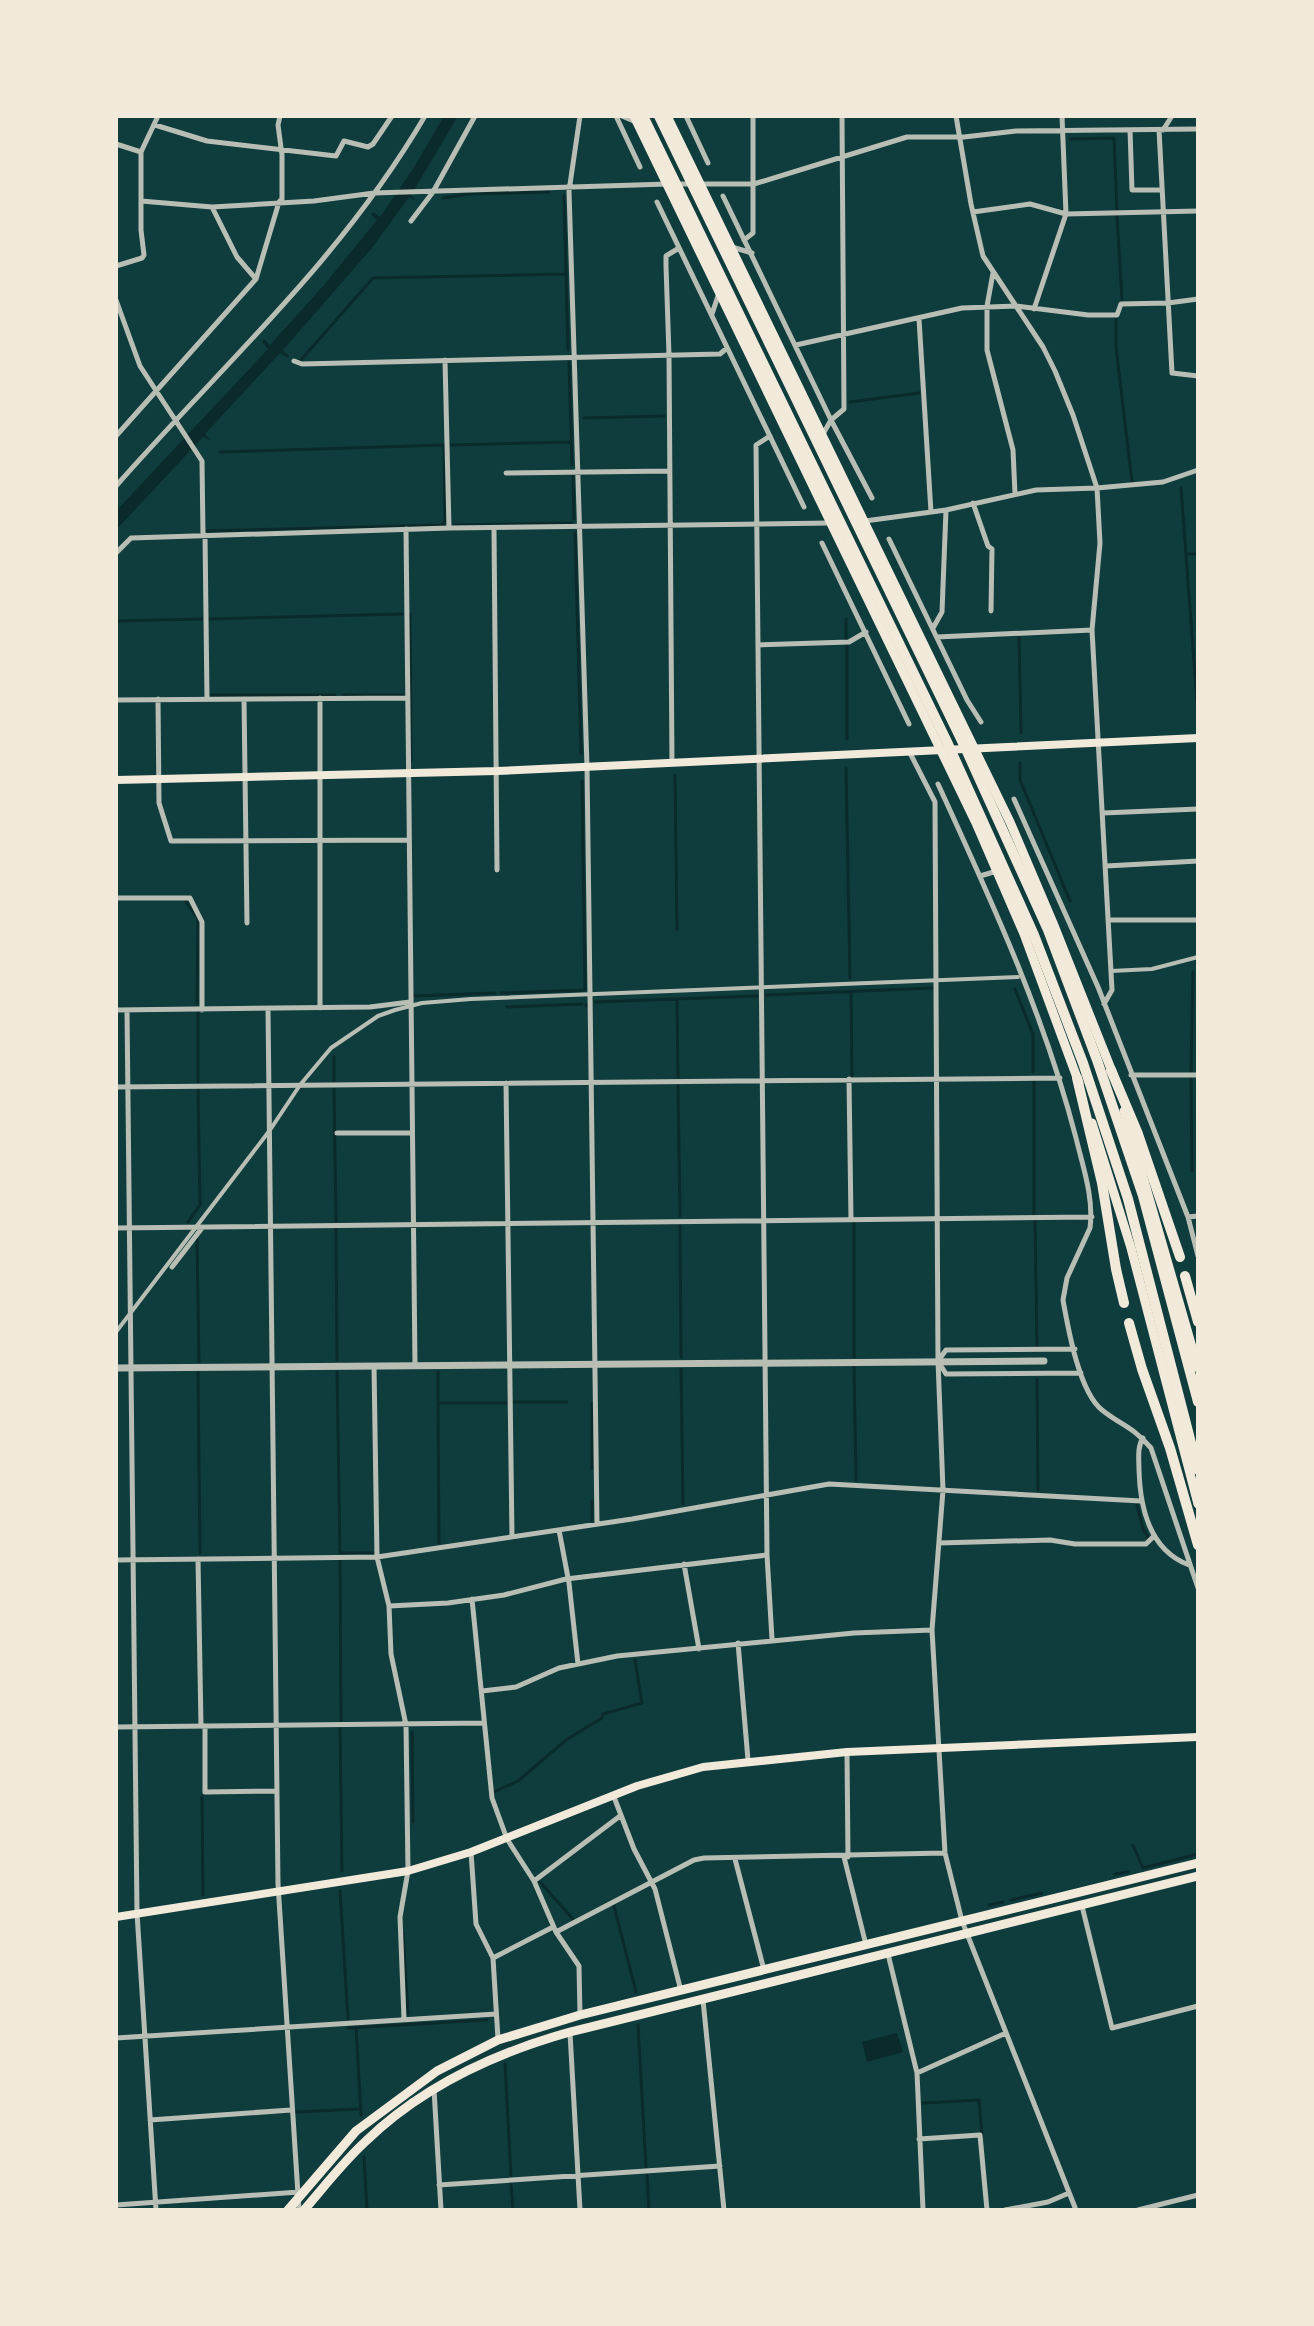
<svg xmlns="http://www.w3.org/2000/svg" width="1314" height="2326" font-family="Figtree,sans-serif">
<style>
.water{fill:#0a2a2b}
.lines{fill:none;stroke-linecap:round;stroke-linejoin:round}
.stream{stroke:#0a2a2b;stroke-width:3}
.pedestrian{stroke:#b8beb3;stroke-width:4}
.minor{stroke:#b8beb3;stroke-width:5}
.tertiary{stroke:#b8beb3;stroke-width:7}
.secondary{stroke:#f1e9da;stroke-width:8}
.primary{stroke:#f1e9da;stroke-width:9}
.trunk{stroke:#f1e9da;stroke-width:9}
.motorway{stroke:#f1e9da;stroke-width:10}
</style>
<rect width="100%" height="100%" fill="#0f3d3e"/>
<path class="water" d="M444,116H458L411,195L417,201L409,197L372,248L283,350L289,356L288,358L280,353L205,434L212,441L203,437L116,530V511L268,349L262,342L264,339L270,345L324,285L377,220L371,215L373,212L380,217L413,169Z
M897,2033L903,2052L867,2062L862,2042Z"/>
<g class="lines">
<path class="stream" d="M1070,139L1114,138L1117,210
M564,196L568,350
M443,198L469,194L549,192
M1117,217L1122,300
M1116,319V347L1132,482
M300,361L373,278L566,274
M569,362L572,465
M850,402L919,393
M584,418L664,416
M451,445L571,442
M573,476L574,519
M1181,488L1198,715
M454,525L572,523
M207,531L442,525L445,521L444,445L220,452
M575,533L581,754
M1186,554H1198
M410,614L411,761
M208,619L402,614
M846,619V639
M116,621L202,619
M1019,637L1021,733
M847,645V739
M211,695H335
M343,695H403
M1020,763V780L1070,901
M846,768L850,978
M675,775L677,930
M184,899L198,919L197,1003
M1015,989L1033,1034V1072
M851,992L852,1076
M501,993L585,990L582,781
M413,994V996L495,993
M766,995L933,988
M677,1001L678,1077
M595,1002L757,996
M586,1004V1006
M507,1007L582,1004
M198,1013V1082
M1191,1072L1193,972
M1191,1079L1192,1171
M1034,1080V1214
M334,1081V1057
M678,1086L680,1216
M334,1089L336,1221
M1035,1221L1037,1346
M188,1222L200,1205L198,1089
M854,1223V1357
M680,1226L681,1357
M336,1229L337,1360
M197,1239L199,1362
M854,1366L856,1480
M681,1369L683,1504
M198,1372L200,1553
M337,1372L340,1553H372
M438,1372V1403
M1037,1379L1038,1490
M514,1402H567
M592,1403V1468
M592,1501V1520
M1137,1505L1143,1529L1150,1540
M439,1543L438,1403H507
M340,1561L341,1721
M340,1729L342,1871
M412,1732L413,1822
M492,1793L518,1781L566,1740L602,1718L603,1714L642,1703L635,1660
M202,1797L203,1895
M1133,1845L1143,1868L1198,1854
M1115,1874L1128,1872
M540,1882L573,1919
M340,1891L348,2019
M1011,1900L1042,1893
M989,1905L1003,1902
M614,1906L636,1992
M403,1933L408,2014
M638,2025L646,2167
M356,2027L361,2115
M348,2028L487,2020
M505,2064L511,2176
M923,2103L979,2100L982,2136
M296,2112L359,2109
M364,2157L367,2210
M647,2175L649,2210
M511,2184L513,2210"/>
<path class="pedestrian" d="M1111,971L1152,969L1198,957
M116,1332L270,1130L300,1085L331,1048L378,1016L395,1010L422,1003L471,999L1018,977"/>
<path class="minor" d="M580,116L569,191L587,767L597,1524
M616,116L640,167
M622,116L636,122
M686,116L708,163
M956,116L971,204L983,256L1043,347L1055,371L1073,415L1097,488L1100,543L1092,630L1112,990L1104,1004
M155,125L207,141L336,156L344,141L368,147L373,144L392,116
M1130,130L1132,190H1162
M1159,130L1172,373L1198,376
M1163,130L1172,116
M116,144L141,152V230L144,255L142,258L116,266
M141,152L158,116
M678,184H754L907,137H964L1016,131L1198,129
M723,196L831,420L872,498
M141,201L212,207L314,201L374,193L668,184
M657,202L804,507
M212,207L237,257L256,279
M973,212L1030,204L1066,214L1198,211
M411,221L433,192L475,116
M744,240L753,233V116
M732,247L752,253
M993,273L987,306V350L1013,450L1015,494
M116,300L140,366L202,461L203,535
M1034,309L1066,214L1062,116
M712,314L719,293
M919,319L931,512
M796,345L962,308L1016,306L1088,315H1117L1121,304L1168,303L1198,299
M445,360L449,528
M294,361L302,364L720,354L727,348
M823,434L831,420L844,409L842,116
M116,436L256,279L279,202L282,199V155L278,125L280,116
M770,436L756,445L767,1555L772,1639
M506,473L669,471
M116,486C225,362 340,261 425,116
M973,503L988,546L992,549L991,611
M865,521L946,510L1036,490L1097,488L1163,482L1198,470
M406,529L415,1365
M494,529L497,870
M205,535L207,699
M889,539L967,700L981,722
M822,543L909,724
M116,553L131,538L449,528L831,523
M933,628L942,612L946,510
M937,637L1092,630
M758,645L849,642L866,632
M158,699L159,803L171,841L409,840
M244,699L247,923
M116,700L407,698
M910,753L935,802L938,1361L943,1490L932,1630L945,1853L962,1921L1076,2210
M672,763L669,355L666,266V256L679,248
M938,784C991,900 1044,1014 1076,1138C1083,1167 1094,1198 1090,1228L1067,1278L1063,1300C1068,1328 1079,1392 1102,1410C1122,1426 1132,1426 1151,1448L1198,1588
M1014,799L1098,987L1188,1217L1198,1256
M1103,813L1198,809
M1106,866L1198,861
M980,876L997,871
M116,898H190L202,922V1010
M1110,920H1198
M320,1008V698
M268,1009L278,1884L299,2210
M116,1010L370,1007L410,1002
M127,1010L137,1913L156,2210
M1131,1075H1198
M849,1079L851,1220
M506,1083L512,1537
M116,1087L1060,1078
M337,1133H412
M1188,1217L1198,1216
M116,1228L1092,1217
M172,1267L202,1228
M1075,1349L946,1350L938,1361L946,1374L1081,1373
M374,1366L377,1557L389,1606L391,1654L406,1725L408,1871L400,1917L404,2019
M1143,1438C1137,1447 1139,1459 1139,1470C1140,1508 1149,1550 1189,1565
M559,1530L569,1583L578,1664
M939,1543L1050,1540L1075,1544H1146L1153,1537
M198,1559L201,1726
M116,1560L377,1557L632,1519L829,1484L1141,1501
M684,1564L699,1649
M472,1599L492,1798L507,1839L534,1881L556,1932L579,1966L580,2015
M389,1606L448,1603L504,1595L566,1579L767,1555
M738,1643L748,1760
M482,1691L516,1687L559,1668L617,1656L854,1633L932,1630
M205,1726V1792L277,1791
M116,1727L484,1723
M847,1753L848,1857
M614,1797L634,1849L655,1889L681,1991
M471,1852L476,1924L493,1958L498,2039
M844,1857L866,1945
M735,1859L764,1970
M534,1881L620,1816
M1082,1906L1112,2028L1198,2006
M556,1932L694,1860L704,1858L945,1853
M888,1954L917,2073L923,2210
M493,1958L553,1927
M703,2000L724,2210
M570,2033L580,2210
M116,2038L496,2014
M917,2073L1006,2033
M434,2089L441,2210
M150,2120L291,2110
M919,2139L980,2135L987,2210
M439,2185L720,2166
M116,2205L299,2192
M1005,2210L1048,2202L1069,2193
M1138,2210L1198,2195"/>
<path class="tertiary" d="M116,1368L1044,1361"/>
<path class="secondary" d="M116,780L497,771L1198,738
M116,1917L408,1871L471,1852L637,1786L703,1767L847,1752L1198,1737"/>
<path class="primary" d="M634,116L976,823L1024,934L1079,1083
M667,116L1010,822L1053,923L1113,1074
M1124,1111L1198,1368
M1092,1123L1131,1248L1198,1504"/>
<path class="trunk" d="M288,2210L356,2131L437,2071L498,2040L580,2015L1198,1863
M304,2210C324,2187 343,2162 366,2141C423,2086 495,2053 570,2032L1198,1876"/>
<path class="motorway" d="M643,116L948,744L1034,935L1083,1063L1128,1199L1198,1470
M659,116L964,745L1048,930L1097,1060L1143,1196L1198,1402
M1111,1070L1138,1134L1180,1257
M1077,1078L1102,1183L1116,1269L1124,1303
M1185,1276L1198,1322
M1129,1323L1142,1369L1170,1448L1198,1545"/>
</g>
<rect width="1314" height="2326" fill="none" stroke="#f1e9da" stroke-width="236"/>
</svg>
